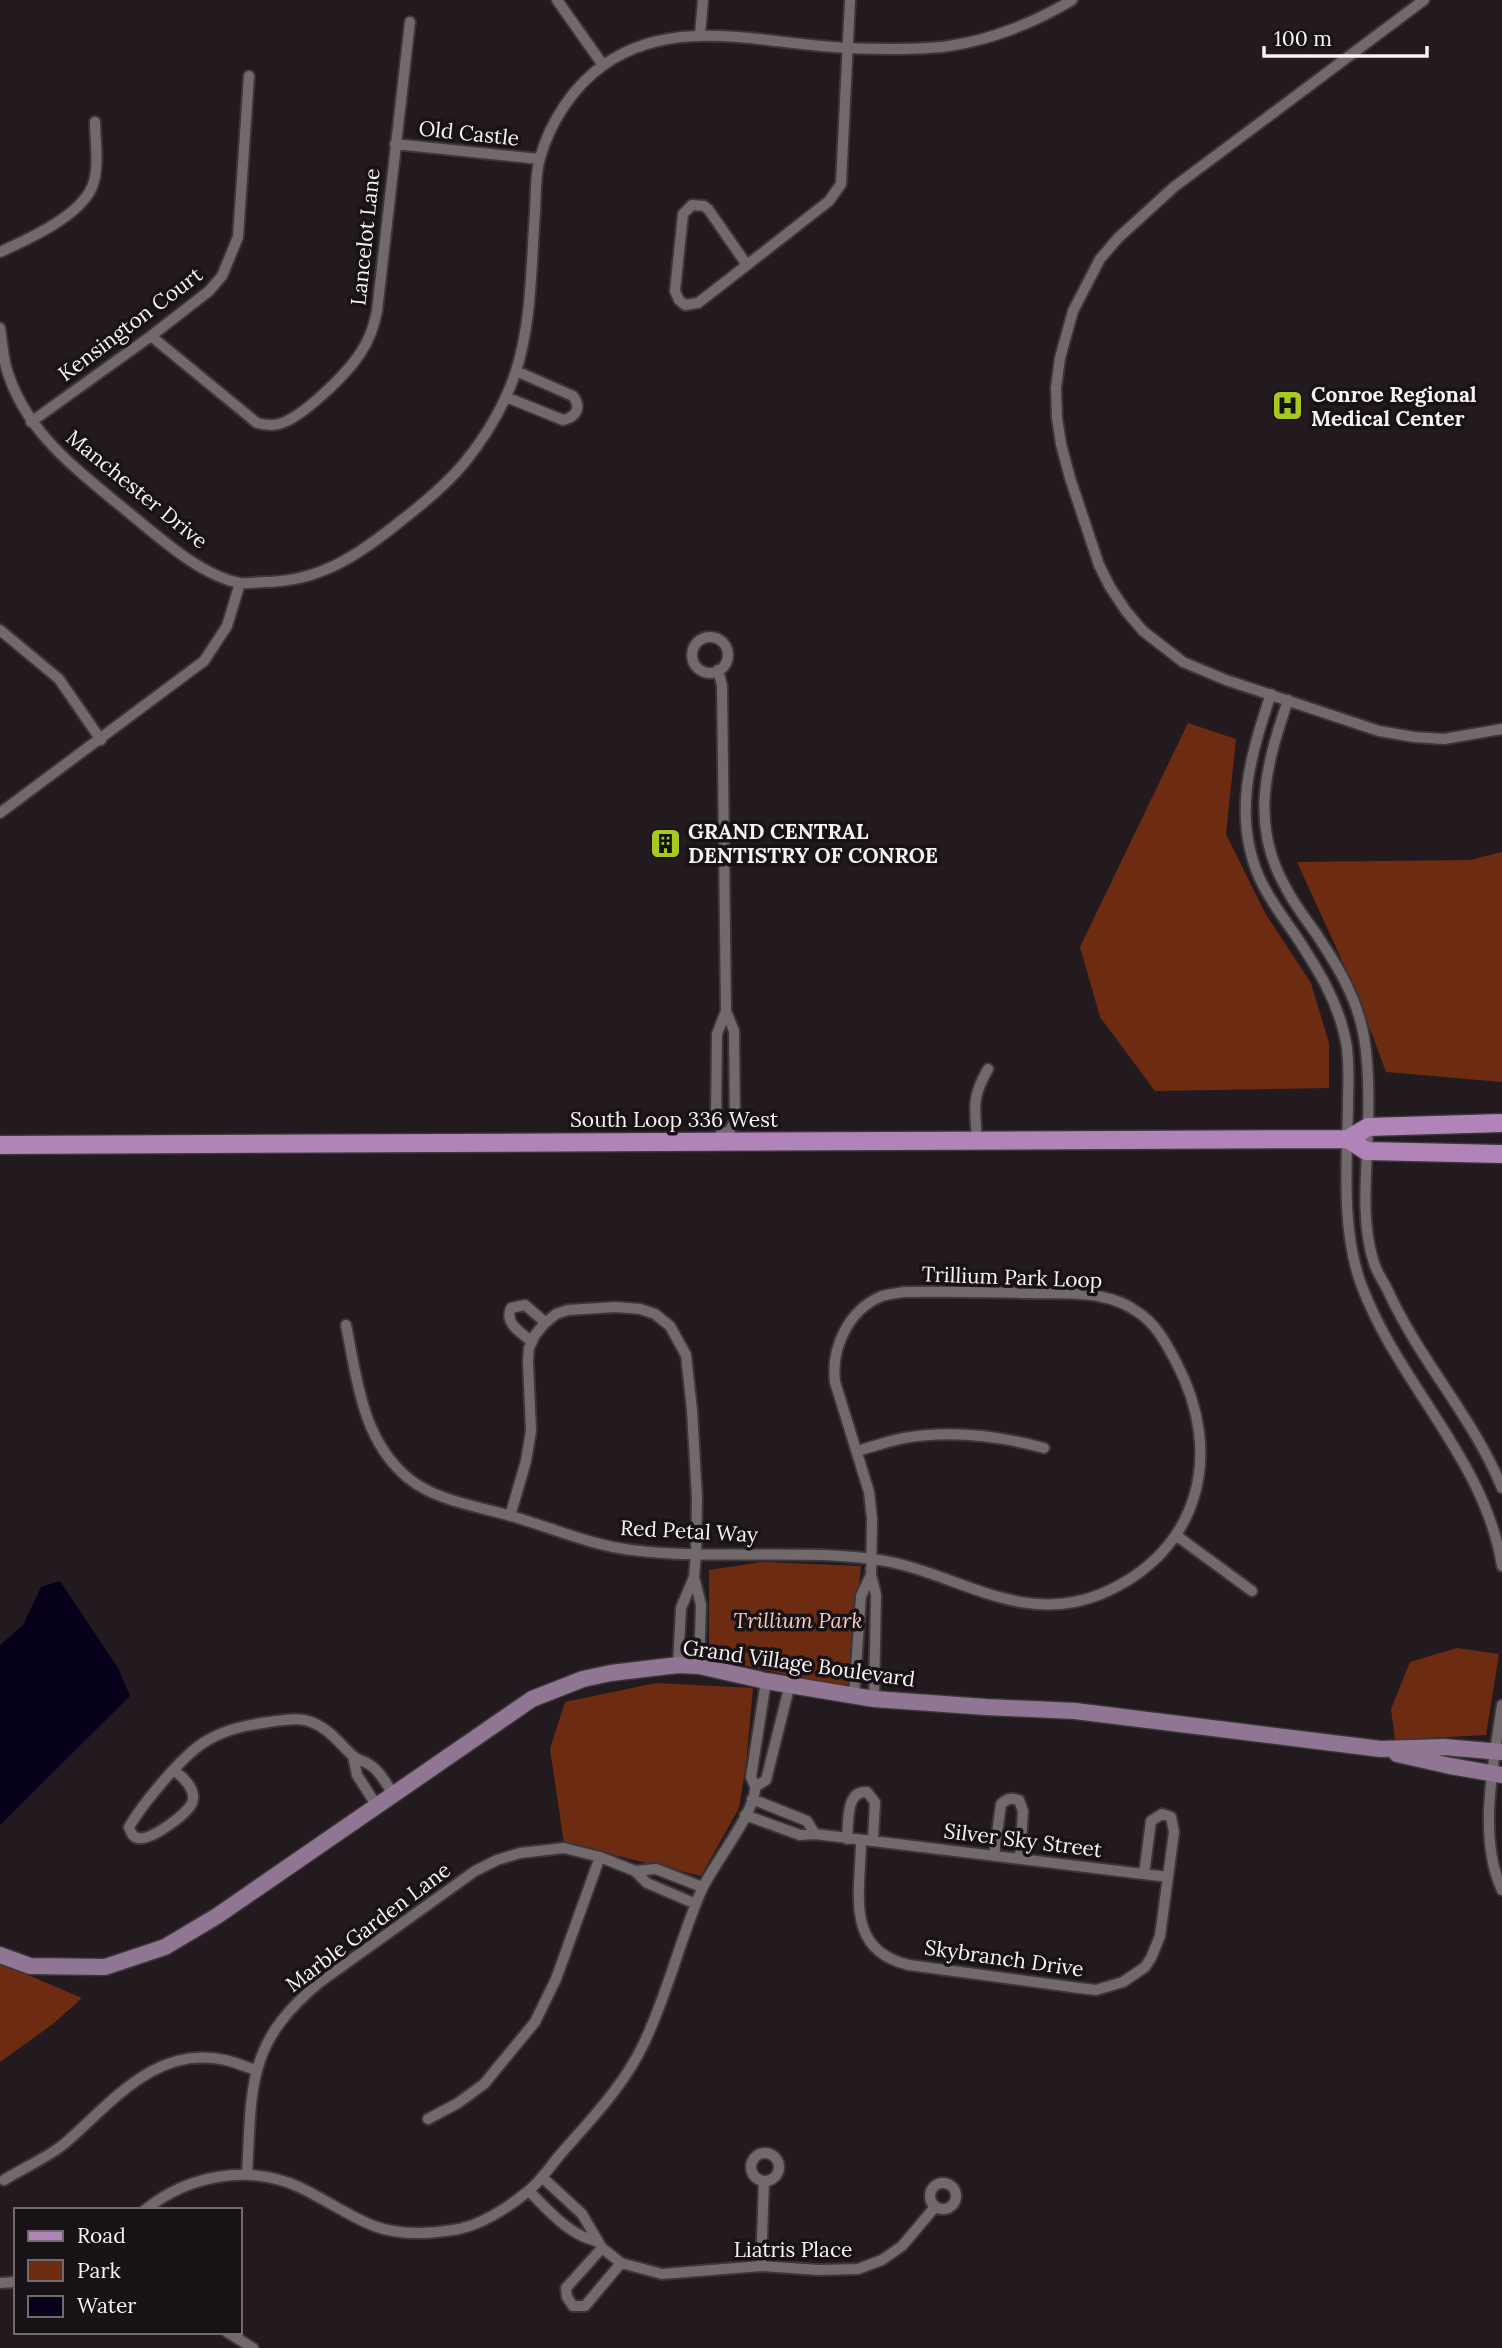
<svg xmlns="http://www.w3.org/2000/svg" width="1502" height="2348" font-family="Lora,serif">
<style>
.green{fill:#6d2c12}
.water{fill:#07001b}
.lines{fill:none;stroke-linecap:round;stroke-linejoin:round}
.street-casing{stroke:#3a3537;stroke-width:14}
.secondary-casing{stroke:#3a3537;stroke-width:19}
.primary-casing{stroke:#3a3537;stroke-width:21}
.street{stroke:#72696d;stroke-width:10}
.secondary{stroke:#917693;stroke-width:16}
.primary{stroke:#b083b9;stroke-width:18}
.labels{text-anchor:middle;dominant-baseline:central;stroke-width:7;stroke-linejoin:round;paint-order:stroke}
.street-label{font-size:21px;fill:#f7f2f4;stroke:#181115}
.poi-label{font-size:21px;font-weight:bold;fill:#f7f2f4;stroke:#181115;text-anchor:start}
.park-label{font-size:21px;font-style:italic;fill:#f7cabb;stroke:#181115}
</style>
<rect width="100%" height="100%" fill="#221a1e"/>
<path class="green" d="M1188,723L1236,739L1226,834L1265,913L1311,983L1329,1043V1088L1155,1091L1100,1017L1080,947Z
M1502,852V1082L1386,1072L1356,991L1297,862L1470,860Z
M762,1562L861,1566L848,1689L709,1657V1570Z
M1457,1648L1499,1654L1486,1735L1395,1740L1391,1709L1410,1662Z
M656,1683L753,1688L746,1764L739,1808L701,1876L564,1843L550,1749L565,1702Z
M0,1963L82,1998L53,2024L0,2062Z"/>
<path class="water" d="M60,1581L118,1668L130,1696L0,1825V1645L23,1625L41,1587Z"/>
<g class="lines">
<defs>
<path id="street" d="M557,0L603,65
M1424,0L1174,187L1118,238L1100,259L1073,311L1060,358L1056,388L1057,418L1061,444L1070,478L1099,565L1110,587L1126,611L1143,631L1183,662L1226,680L1379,731L1414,737L1444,739L1502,729
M700,34L703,0
M395,144L539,159
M692,205L704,206L708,209L747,265L698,303L685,305L679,300L675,291L683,214Z
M0,252C28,239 79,217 92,187C100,168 95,141 95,122
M747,265L829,201L841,184L850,0
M0,328C2,341 3,354 6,367C24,429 70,464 117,503C151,530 197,575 240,583C247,584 256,582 264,582C320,582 360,554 402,520C424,503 447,484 465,462C486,436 504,406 515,374C532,323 531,266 535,212C536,195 535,175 540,158C550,122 574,85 605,64C677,14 767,45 848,48C876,49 921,50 949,46C991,40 1036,22 1072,0
M151,336L257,423C265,425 271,426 279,424C302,418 348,373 361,352C370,339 374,326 377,311L410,22
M506,397L563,420C576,417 582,408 573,396L516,371
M31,422L151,336L209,291L222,276L238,237L249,76
M0,630L59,679L101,740
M692 655a18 18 0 1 1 36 0a18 18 0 1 1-36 0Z
M718,670L722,685L726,1011L734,1031L735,1120L725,1141
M1271,694C1250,755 1232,817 1260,879C1269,899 1282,916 1294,933C1317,968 1338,1000 1346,1042C1350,1063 1348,1084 1348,1105C1347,1163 1341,1229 1361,1284C1398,1384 1485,1459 1502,1566
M1288,700C1266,765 1249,824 1286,888C1294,904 1305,918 1315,932C1337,965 1357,997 1364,1037C1369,1066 1369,1097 1368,1126C1367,1171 1360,1220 1374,1263C1377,1273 1384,1282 1388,1291C1420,1361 1473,1417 1502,1488
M0,813L204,661L227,626L240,583
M977,1140C975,1108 971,1098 988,1069
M725,1141L716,1117L717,1034L726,1011
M346,1325C357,1379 362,1440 408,1478C436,1501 477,1506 511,1516C550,1527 590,1545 631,1550C711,1560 793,1549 873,1559C952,1569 1018,1628 1101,1594C1200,1552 1225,1454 1176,1362C1166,1343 1155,1322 1136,1311C1126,1304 1113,1299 1102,1297C1079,1291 1052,1294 1029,1293C987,1292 945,1291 904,1292C897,1293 889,1294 882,1296C848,1310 831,1348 835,1382L869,1492L872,1519L871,1575L876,1595L874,1699
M532,1342C521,1332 504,1324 511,1308L525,1305L545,1322
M857,1451C872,1447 888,1441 904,1438C950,1430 1000,1436 1044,1448
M510,1516L526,1461L531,1431L528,1361L529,1348L535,1335L544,1324L556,1314L568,1310L616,1307L640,1309L655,1314L670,1326L686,1355L692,1410L697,1498L696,1555L694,1577L681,1608L678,1665
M1177,1536L1252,1591
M694,1577L701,1605L699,1666
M854,1696L861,1596L871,1575
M1502,1705C1494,1761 1477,1837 1502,1890
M353,1756L357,1775L377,1806
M175,1771C184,1778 197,1790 192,1803C187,1814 151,1841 138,1838C132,1837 131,1832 129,1827C143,1803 184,1753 208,1740C227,1729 247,1725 269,1722C284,1720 301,1716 316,1724C331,1731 340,1744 352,1755C357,1760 365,1761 370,1765C380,1771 387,1785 393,1794
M755,1787L766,1780L790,1684
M752,1799L807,1821L815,1834
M745,1815L800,1835L815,1834L1168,1877
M847,1839C849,1823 845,1790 867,1792L875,1802L873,1841
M861,1840C861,1890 843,1950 909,1965L1079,1988L1096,1990L1123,1982L1145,1967L1151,1958L1160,1936L1174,1832L1171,1817L1162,1814L1151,1821L1144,1874
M994,1856L1001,1804C1008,1798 1011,1798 1019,1800L1023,1811L1020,1859
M635,1871L656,1869L702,1887
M428,2119L458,2103L484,2084L535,2022L556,1979L600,1857
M751 2167a14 14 0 1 1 28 0a14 14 0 1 1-28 0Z
M247,2174C252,2086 246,2043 320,1982L475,1871L497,1860L520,1853L564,1848L600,1857L635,1871L647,1883L696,1904
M542,2177L582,2214L602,2248L621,2263L662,2274L761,2266L818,2270L858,2269L882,2260L902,2246L935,2207
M4,2180C23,2168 47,2158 64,2144C111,2104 155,2044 225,2060C235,2062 246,2067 256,2070
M930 2196a13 13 0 1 1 26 0a13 13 0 1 1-26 0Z
M529,2191C548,2210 569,2235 596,2241
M145,2210C188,2175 248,2164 299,2187C325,2199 348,2216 374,2226C398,2235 428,2234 453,2230C480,2226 506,2209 527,2192C540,2182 549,2168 559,2156C590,2120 624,2086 644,2043C668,1993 680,1939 702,1889C712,1866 758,1809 755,1786C754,1783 752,1780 751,1777L766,1681
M602,2248L566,2288L567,2297L573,2306H585L621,2263
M761,2266L764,2181
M0,2283L16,2282
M227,2332L253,2348"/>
<path id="secondary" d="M1397,1754L1450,1766L1502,1775
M0,1955L30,1966L105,1967L165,1947L217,1916L532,1699L583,1679L611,1673L678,1665L699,1666L766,1681L874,1699L986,1707L1075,1711L1381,1749L1444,1747L1502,1752"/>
<path id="primary" d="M1348,1139L1366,1151L1502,1154
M0,1145L1348,1139L1368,1127L1502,1123"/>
</defs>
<use href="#street" class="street-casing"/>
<use href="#secondary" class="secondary-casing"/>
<use href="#primary" class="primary-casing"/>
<use href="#street" class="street"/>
<use href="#secondary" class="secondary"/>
<use href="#primary" class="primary"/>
</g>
<defs>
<symbol id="hospital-square" viewBox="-11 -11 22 22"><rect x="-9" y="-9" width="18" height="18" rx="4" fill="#a6c821" stroke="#181115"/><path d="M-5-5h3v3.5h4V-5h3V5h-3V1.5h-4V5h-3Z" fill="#111"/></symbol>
<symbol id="building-square" viewBox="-11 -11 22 22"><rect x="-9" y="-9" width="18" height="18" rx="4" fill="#a6c821" stroke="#181115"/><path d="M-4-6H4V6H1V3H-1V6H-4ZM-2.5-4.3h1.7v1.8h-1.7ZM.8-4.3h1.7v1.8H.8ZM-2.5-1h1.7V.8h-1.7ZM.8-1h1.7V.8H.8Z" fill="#111"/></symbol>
</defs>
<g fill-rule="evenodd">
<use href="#hospital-square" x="1270" y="388" width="35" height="35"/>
<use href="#building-square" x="648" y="826" width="35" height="35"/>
</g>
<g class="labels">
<g class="street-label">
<text transform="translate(469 133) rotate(6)">Old Castle</text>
<text transform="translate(365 237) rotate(-84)">Lancelot Lane</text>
<text transform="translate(130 324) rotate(-37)">Kensington Court</text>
<text transform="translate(137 489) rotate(39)">Manchester Drive</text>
<text x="674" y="1119">South Loop 336 West</text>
<text transform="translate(1012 1277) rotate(2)">Trillium Park Loop</text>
<text transform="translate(689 1531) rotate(3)">Red Petal Way</text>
<text transform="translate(799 1663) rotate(8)">Grand Village Boulevard</text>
<text transform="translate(1023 1840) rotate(7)">Silver Sky Street</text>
<text transform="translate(368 1927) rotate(-37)">Marble Garden Lane</text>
<text transform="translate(1004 1958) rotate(8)">Skybranch Drive</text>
<text x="793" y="2249">Liatris Place</text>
</g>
<g class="poi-label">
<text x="1311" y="394">Conroe Regional<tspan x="1311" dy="24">Medical Center</tspan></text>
<text x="688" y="831">GRAND CENTRAL<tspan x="688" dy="24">DENTISTRY OF CONROE</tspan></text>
</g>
<g class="park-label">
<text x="798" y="1620">Trillium Park</text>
</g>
</g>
<rect x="14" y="2208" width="228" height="126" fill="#181115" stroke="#716b6e" stroke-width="2"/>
<rect x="28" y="2231" width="35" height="10" fill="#b083b9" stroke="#716b6e" stroke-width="2"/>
<text x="77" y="2243" font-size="21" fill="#f7f2f4">Road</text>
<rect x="28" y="2260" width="35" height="21" fill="#6d2c12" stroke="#716b6e" stroke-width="2"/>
<text x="77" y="2278" font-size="21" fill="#f7f2f4">Park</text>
<rect x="28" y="2296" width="35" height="21" fill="#07001b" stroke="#716b6e" stroke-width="2"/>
<text x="77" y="2313" font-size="21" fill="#f7f2f4">Water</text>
<path d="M1264 46v10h163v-10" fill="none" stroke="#f7f2f4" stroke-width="3.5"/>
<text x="1274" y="46" font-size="21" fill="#f7f2f4" stroke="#181115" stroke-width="5" paint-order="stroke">100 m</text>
</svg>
